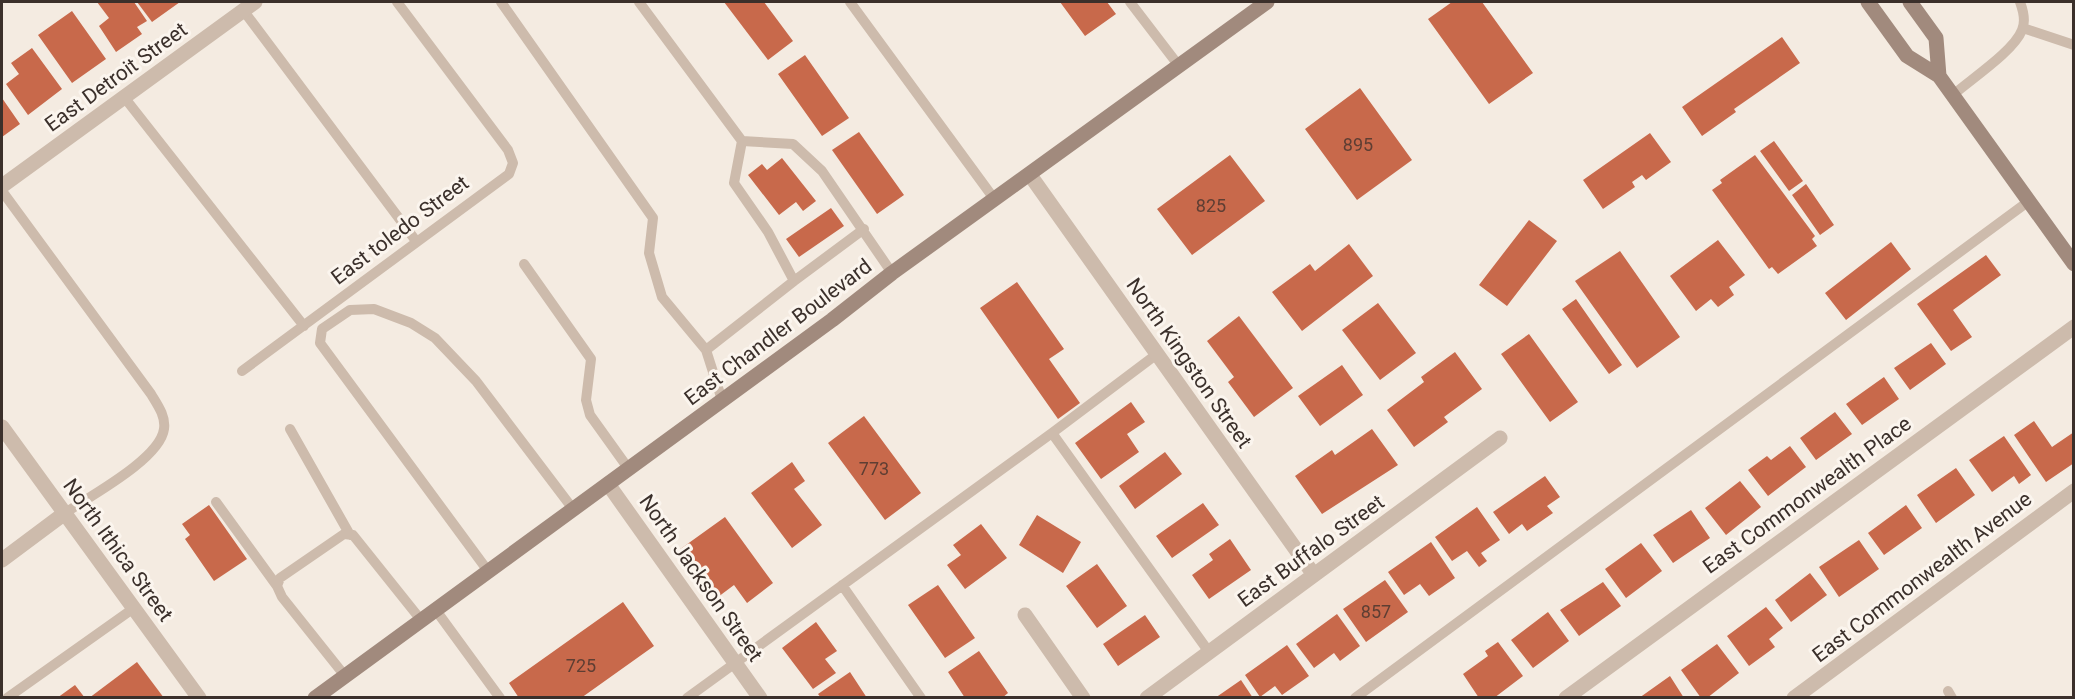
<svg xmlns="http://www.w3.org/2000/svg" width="2075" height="699" font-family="Roboto,sans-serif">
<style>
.building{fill:#c8694b}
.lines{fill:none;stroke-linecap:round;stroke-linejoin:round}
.lane{stroke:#cdbbac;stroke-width:10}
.street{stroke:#cdbbac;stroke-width:15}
.secondary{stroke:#a18a7d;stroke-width:15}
.labels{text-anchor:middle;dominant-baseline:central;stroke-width:6;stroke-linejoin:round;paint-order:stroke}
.number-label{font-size:18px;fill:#5e3e33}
.street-label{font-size:21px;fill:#3b302b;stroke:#fbf5ee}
</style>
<rect width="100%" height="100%" fill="#f4ebe1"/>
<path class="building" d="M97,2H134L147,21L137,27L142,34L116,52L99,26L109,18Z
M137,2H180L152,22Z
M724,2H764L793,41L768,60Z
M1060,2H1107L1116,14L1085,36Z
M1452,2H1482L1533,73L1489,104L1428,19Z
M72,11L106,59L72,83L38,35Z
M1782,37L1800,63L1734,109L1736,112L1702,136L1682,107Z
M32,48L62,89L28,115L6,84L19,74L11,63Z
M805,55L849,118L822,136L778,74Z
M1360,88L1412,160L1357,200L1305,129Z
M2,98L20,124L2,137Z
M859,132L904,195L877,214L832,150Z
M1650,133L1671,162L1646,180L1642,175L1632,182L1635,187L1603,209L1583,180Z
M1774,141L1803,181L1789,191L1760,151Z
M1230,155L1265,201L1192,255L1157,209Z
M1755,155L1815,236L1812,239L1817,246L1778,274L1772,267L1769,269L1712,190L1722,183L1720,180Z
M782,158L816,201L803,211L796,202L779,215L748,175L762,164L767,170Z
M1806,184L1834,225L1820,235L1792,195Z
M831,208L844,226L799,257L786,239Z
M1529,220L1557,241L1507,306L1479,285Z
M1718,240L1745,275L1729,287L1734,295L1718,307L1711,299L1696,311L1670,276Z
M1891,242L1911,269L1846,320L1825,293Z
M1349,244L1373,276L1302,331L1272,292L1310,264L1315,271Z
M1620,251L1680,337L1637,368L1575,281Z
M1986,255L2001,275L1953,310L1972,337L1951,351L1917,304Z
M1017,282L1064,349L1049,359L1080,403L1058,419L980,308Z
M1576,299L1622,365L1609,374L1562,309Z
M1378,303L1416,353L1380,380L1342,330Z
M1239,316L1293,388L1254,417L1228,382L1234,377L1207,341Z
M1529,334L1578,402L1550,422L1501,354Z
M1931,343L1946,364L1910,390L1894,368Z
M1455,352L1482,389L1444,417L1448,422L1414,447L1387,410L1424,382L1421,377Z
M1342,365L1363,395L1320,426L1298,396Z
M1884,377L1899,399L1862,425L1846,404Z
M1131,402L1145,422L1127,434L1139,452L1101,479L1075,443Z
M1835,412L1852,434L1816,460L1800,438Z
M864,416L921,493L885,520L828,443Z
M2034,421L2052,447L2074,432V463L2046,482L2014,435Z
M1372,429L1398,465L1322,514L1295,476L1332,450L1335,455Z
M2004,436L2031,475L2019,484L2014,476L1992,492L1969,460Z
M1790,446L1806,467L1768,496L1748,470L1767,456L1771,460Z
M1165,452L1182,474L1135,509L1119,486Z
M792,462L805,481L794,489L822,525L792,548L751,493Z
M1956,468L1975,495L1936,523L1917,495Z
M1545,476L1560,497L1547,506L1553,513L1527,531L1522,524L1509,534L1493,512Z
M1740,481L1761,507L1726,535L1705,508Z
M1203,503L1219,525L1172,558L1156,536Z
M209,505L247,559L214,581L185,539L190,535L182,524Z
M1906,505L1922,528L1884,555L1868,533Z
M1477,507L1500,540L1481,553L1487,561L1479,567L1467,551L1452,561L1435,537Z
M1691,510L1710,538L1673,563L1653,535Z
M1037,515L1081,542L1063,573L1019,545Z
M725,517L773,583L747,603L734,585L718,597L679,550Z
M981,524L1007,558L965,589L947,565L961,555L953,545Z
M1230,539L1251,570L1209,599L1192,575L1213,560L1209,554Z
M1859,540L1879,569L1839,597L1819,567Z
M1431,542L1455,578L1429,596L1420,584L1404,595L1388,572Z
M1641,543L1662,571L1626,598L1605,569Z
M1097,564L1127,606L1097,628L1066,586Z
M1810,573L1827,595L1791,622L1775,600Z
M1385,580L1408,612L1366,642L1343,609Z
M1603,582L1621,606L1579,636L1560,610Z
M938,585L975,638L945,658L908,605Z
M623,602L654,646L581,698H519L509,683Z
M1766,607L1783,628L1769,639L1775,647L1749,666L1727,636Z
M1548,612L1569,641L1533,668L1511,640Z
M1337,614L1360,646L1340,661L1334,653L1314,668L1296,644Z
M1145,615L1160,637L1118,666L1103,644Z
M816,622L837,651L825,659L836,673L813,689L782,648Z
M1498,642L1523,676L1494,698H1479L1463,674L1488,656L1485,651Z
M1717,644L1739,673L1707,698H1701L1681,670Z
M1287,645L1309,676L1282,695L1275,686L1260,697L1245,675Z
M979,651L1008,693L1002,698H965L948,672Z
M137,662L164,698H89Z
M850,672L867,698H821L818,694Z
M1670,676L1684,698H1639Z
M1241,680L1253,698H1215Z
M75,685L85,698H57Z"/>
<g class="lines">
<path class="lane" d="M501,2L653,218L649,253L662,297L706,350L722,400
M639,2L742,141L734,183L768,232L794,281L864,229
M850,2L995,200
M1130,2L1179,66
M243,10L416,241
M2023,28L2074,45
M1953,95C1971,79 2014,51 2022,30C2026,21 2023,10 2020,2
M124,97L304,326
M742,141L793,144L822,171L892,273
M2,191L151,394C157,404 166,416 164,429C160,459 90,496 65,513
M524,264L591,359L586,400L590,415L628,468
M706,350L794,281
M242,371L509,174L513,163L508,150L397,2
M290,429L350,535
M1052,433L1209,652
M216,502L277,586
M488,571L320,343L322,329L350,310L374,309L411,323L435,338L476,381L573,509
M842,585L921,698
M435,609L500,698
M345,676L282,597L277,586L280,578L344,534L353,535L421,620
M1948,691L1952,698
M7,698L134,608
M687,698L1052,433L1157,354
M1355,698L2029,201"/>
<path class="street" d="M1030,175L1314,575
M2,186L255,2
M2,427L199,698
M608,484L760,698
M2,560L65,513
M1025,615L1083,698
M1147,698L1500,438
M1566,698L2074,327
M1794,698L2074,491"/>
<path class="secondary" d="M1868,2L1907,56L1939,76L2074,264
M1910,2L1936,38L1939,76
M315,698L832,320L892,273L1267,2"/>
</g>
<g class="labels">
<g class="number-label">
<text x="1358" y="144">895</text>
<text x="1211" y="205">825</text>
<text x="874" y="468">773</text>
<text x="1376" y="611">857</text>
<text x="581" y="665">725</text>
</g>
<g class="street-label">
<text transform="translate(116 77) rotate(-36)">East Detroit Street</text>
<text transform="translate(400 230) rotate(-37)">East toledo Street</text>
<text transform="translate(778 332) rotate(-37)">East Chandler Boulevard</text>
<text transform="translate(1189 363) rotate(55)">North Kingston Street</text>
<text transform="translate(1807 495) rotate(-36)">East Commonwealth Place</text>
<text transform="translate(118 550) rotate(54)">North Ithica Street</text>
<text transform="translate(1311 551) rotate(-36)">East Buffalo Street</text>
<text transform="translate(1922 577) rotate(-37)">East Commonwealth Avenue</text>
<text transform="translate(701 578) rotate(55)">North Jackson Street</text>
</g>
</g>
<rect width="2075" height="699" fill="none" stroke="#3b302b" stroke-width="6"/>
</svg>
